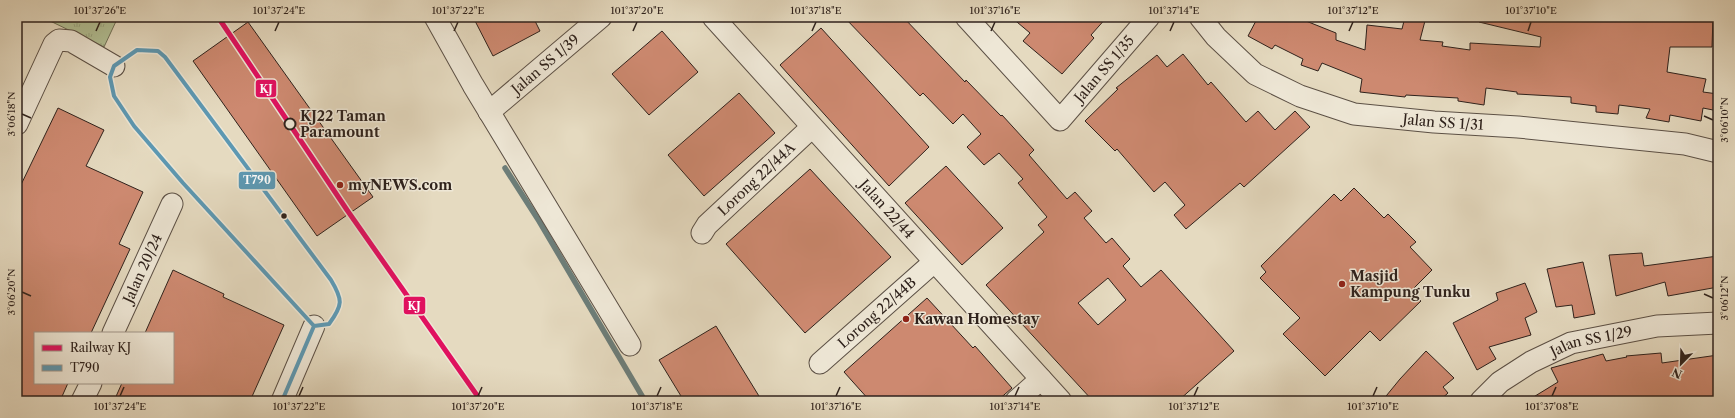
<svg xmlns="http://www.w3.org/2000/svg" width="1735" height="418" font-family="'Libre Caslon Text',serif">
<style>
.grass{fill:url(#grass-tufts);stroke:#707158}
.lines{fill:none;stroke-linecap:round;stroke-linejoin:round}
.stream{stroke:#6d7d78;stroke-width:5.5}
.building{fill:#cd8970;stroke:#2f221c;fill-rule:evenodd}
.street-casing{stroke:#5c5045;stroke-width:23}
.street{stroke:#eee7d6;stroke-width:21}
.bus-1-casing{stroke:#eee7d6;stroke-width:7}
.bus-1{stroke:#5d98b2;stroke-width:4}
.rail-1-casing{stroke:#eee7d6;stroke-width:8}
.rail-1{stroke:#e0115f;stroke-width:5}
.ticks{fill:none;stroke:#2f221c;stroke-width:1.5}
.stop-dot{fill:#eee7d6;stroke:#2f221c;stroke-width:2}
.poi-dot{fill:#8f2418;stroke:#eee7d6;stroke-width:1.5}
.bus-dot{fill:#2f221c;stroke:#eee7d6;stroke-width:1.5}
.labels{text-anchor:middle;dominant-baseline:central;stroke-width:3;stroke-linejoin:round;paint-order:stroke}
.street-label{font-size:14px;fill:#2f221c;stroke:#eee7d6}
.stop-label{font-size:14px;font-weight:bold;fill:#2f221c;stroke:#eee7d6;text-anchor:start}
.poi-label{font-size:14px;font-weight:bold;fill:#2f221c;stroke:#eee7d6;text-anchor:start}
.line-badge{stroke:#eee7d6;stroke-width:1.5}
.badge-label{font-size:11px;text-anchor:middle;font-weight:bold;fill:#fff}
.neatline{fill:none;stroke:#2f221c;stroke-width:1.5}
.ticks-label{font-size:10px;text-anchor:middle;fill:#2f221c}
</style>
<defs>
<pattern id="grass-tufts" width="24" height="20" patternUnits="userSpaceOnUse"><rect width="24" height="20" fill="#b2c095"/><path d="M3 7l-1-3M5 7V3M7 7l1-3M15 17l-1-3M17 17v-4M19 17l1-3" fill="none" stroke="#99a580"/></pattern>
</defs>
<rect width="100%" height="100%" fill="#e5dac0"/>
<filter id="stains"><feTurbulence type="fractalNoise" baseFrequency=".005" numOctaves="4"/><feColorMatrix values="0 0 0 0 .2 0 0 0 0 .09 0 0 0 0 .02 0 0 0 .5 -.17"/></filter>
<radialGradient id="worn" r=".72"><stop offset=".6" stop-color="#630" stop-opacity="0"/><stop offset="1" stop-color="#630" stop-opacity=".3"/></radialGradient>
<path class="grass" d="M49,17H118L104,47L48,20Z"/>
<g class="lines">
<path class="stream" d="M505,168L539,221L645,401"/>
</g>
<path class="building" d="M473,17H533L540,31L493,56Z
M844,17H903L965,82L966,80L1001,116L1002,115L1034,150L1029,155L1067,199L1075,192L1092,211L1084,218L1106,243L1112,238L1130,259L1123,266L1141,287L1161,270L1234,351L1178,401H1093L986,285L1044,232L1038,225L1047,217L1018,183L1023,179L999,153L984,165L967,147L981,134L963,114L953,124L923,93L920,96ZM1108,278L1126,300L1098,325L1078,303Z
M1011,17H1107L1091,35L1094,38L1062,74L1023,41L1030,33Z
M1258,17H1296L1336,33V40L1365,50L1367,25L1402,29L1405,17H1426L1420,40L1443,42L1442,46L1470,50V43L1540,47L1541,37L1479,22L1480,17H1713L1712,47H1670L1667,72L1706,79L1703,92L1718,94V111L1703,108L1701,121L1670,115L1669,122L1646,118L1650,109L1619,105L1618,114L1596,112V106L1571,103V97L1517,94V92L1486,88L1484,105L1458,101V98L1406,95L1405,97L1360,92L1362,79L1322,63L1318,71L1301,65L1303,59L1275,45L1272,49L1248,36Z
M248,22L373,197L317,236L193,61Z
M821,28L929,147L889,186L780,65Z
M662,31L698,72L649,115L612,74Z
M1183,54L1208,85L1211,82L1246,122L1258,111L1275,130L1295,111L1310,127L1244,187L1240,183L1186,229L1174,215L1185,205L1165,182L1154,192L1117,149L1115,151L1085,121L1118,89L1116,88L1157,55L1167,67Z
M739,93L775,133L704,196L668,155Z
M58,108L104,130L86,166L143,192L119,244L130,249L91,333H35V383H68L60,401H17V193Z
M946,166L1003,228L962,265L905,203Z
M810,169L891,257L805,333L726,244Z
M1354,188L1384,218L1388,214L1416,242L1410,247L1432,270L1411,291L1421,301L1380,341L1370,331L1325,376L1283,334L1300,318L1260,278L1266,272L1261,266L1334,194L1341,201Z
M1642,253L1644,266L1718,256V287L1668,296L1665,282L1616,296L1609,255Z
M1583,262L1595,314L1574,318L1572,305L1556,307L1547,269Z
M173,270L224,294L223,297L284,325L250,401H114L122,383H173V333H145Z
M1525,283L1537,312L1525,318L1531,335L1489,347L1496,359L1477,370L1453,323L1498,300L1496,293Z
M927,298L973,348L975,346L1012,388L997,401H870L844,372Z
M716,326L762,401H684L659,360Z
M1426,351L1454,378L1443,387L1448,393L1439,401H1382L1400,379Z
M1661,353L1662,363L1718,355V401H1527L1558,382L1551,368L1603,354L1606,361L1627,357L1626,356Z"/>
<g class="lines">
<defs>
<g id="street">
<path d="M435,17L473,85L630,345"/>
<path id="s1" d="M713,17L1061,401"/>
<path id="s2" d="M966,17L1060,120L1149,17"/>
<path id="s3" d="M1200,17L1216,37L1255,74L1300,96L1354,114L1434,122L1518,127L1685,144L1718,152"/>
<path id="s4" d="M489,112L601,17"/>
<path d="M17,124L54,44L59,40L71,41L114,66"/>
<path id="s5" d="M702,233L707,225L812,127"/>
<path id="s6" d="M113,333L172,204"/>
<path id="s7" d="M820,363L934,262"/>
<path d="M82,401L91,383"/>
<path d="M282,401L314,326"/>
<path d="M1016,401L1041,379"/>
<path id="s8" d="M1481,401L1500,382L1531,362L1571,343L1657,326L1718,323"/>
</g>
</defs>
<use href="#street" class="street-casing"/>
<use href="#street" class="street"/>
<defs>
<path id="bus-1" d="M137,50L158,51L165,57L331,280C343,300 343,305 329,324L314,326L183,183L134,126L114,96L110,77L114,66Z
M282,401L314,326"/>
</defs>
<use href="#bus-1" class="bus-1-casing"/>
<use href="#bus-1" class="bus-1"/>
<defs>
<path id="rail-1" d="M218,17L347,210L481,401"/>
</defs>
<use href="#rail-1" class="rail-1-casing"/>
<use href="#rail-1" class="rail-1"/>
</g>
<path class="ticks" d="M96,31L100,22M275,31L279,22M454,31L458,22M633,31L637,22M812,31L816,22M991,31L995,22M1170,31L1174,22M1349,31L1353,22M1528,31L1531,22M22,114L31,118M1704,116L1713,120M22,292L31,296M1704,294L1713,298M120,396L124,387M299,396L303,387M478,396L482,387M657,396L661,387M836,396L840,387M1015,396L1019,387M1194,396L1198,387M1373,396L1377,387M1552,396L1556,387"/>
<circle class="stop-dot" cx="290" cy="124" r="5.5"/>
<g class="poi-dot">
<circle cx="340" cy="185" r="4"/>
<circle cx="1342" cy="284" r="4"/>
<circle cx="906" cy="319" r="4"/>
</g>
<circle class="bus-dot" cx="284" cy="216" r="3.5"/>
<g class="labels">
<g class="street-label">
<text stroke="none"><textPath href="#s4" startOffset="74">Jalan SS 1/39</textPath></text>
<text stroke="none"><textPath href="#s2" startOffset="207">Jalan SS 1/35</textPath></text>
<text stroke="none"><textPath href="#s3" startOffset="276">Jalan SS 1/31</textPath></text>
<text stroke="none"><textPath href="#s5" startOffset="77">Lorong 22/44A</textPath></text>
<text stroke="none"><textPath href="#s1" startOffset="259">Jalan 22/44</textPath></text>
<text stroke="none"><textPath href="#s6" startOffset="71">Jalan 20/24</textPath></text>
<text stroke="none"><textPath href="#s7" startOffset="76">Lorong 22/44B</textPath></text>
<text stroke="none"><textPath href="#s8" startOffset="128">Jalan SS 1/29</textPath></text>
</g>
<g class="stop-label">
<text x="300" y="116">KJ22 Taman<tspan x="300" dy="16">Paramount</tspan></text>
</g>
<g class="poi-label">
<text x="348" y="185">myNEWS.com</text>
<text x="1350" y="276">Masjid<tspan x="1350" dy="16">Kampung Tunku</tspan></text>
<text x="914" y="319">Kawan Homestay</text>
</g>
</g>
<g class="line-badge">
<rect x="255" y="79" width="22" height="19" rx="4" fill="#e0115f"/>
<rect x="238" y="171" width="38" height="19" rx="4" fill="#5d98b2"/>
<rect x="403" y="296" width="23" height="19" rx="4" fill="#e0115f"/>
</g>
<g class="badge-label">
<text x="266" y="93">KJ</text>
<text x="257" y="184">T790</text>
<text x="414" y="310">KJ</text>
</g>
<rect width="1735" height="418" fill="none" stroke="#e5dac0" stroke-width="44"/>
<rect x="34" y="332" width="140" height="52" fill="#eee7d6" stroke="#a2988c"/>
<rect x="42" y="345" width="20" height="6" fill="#e0115f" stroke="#a2988c"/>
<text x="70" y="352" font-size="12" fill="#2f221c">Railway KJ</text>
<rect x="42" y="365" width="20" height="6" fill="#5d98b2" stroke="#a2988c"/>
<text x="70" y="372" font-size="12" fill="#2f221c">T790</text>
<g transform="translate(1681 364) rotate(203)" stroke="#eee7d6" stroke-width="3" paint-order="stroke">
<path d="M0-3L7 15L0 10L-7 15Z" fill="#2f221c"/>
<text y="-6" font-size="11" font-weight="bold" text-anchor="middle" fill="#2f221c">N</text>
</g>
<rect x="22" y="22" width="1691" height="374" class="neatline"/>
<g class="ticks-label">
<text x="100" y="14">101°37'26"E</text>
<text x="279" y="14">101°37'24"E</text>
<text x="458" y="14">101°37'22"E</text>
<text x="637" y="14">101°37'20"E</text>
<text x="816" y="14">101°37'18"E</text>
<text x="995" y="14">101°37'16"E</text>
<text x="1174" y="14">101°37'14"E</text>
<text x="1353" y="14">101°37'12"E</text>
<text x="1531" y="14">101°37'10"E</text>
<text transform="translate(11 114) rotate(-90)" y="4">3°06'18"N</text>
<text transform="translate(1724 120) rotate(-90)" y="4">3°06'10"N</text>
<text transform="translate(11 292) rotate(-90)" y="4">3°06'20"N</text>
<text transform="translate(1724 298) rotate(-90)" y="4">3°06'12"N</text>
<text x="120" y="410">101°37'24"E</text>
<text x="299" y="410">101°37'22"E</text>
<text x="478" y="410">101°37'20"E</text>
<text x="657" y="410">101°37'18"E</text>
<text x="836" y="410">101°37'16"E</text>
<text x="1015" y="410">101°37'14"E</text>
<text x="1194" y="410">101°37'12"E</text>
<text x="1373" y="410">101°37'10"E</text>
<text x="1552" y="410">101°37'08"E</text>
</g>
<rect width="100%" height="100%" filter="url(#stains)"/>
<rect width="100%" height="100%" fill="url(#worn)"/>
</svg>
